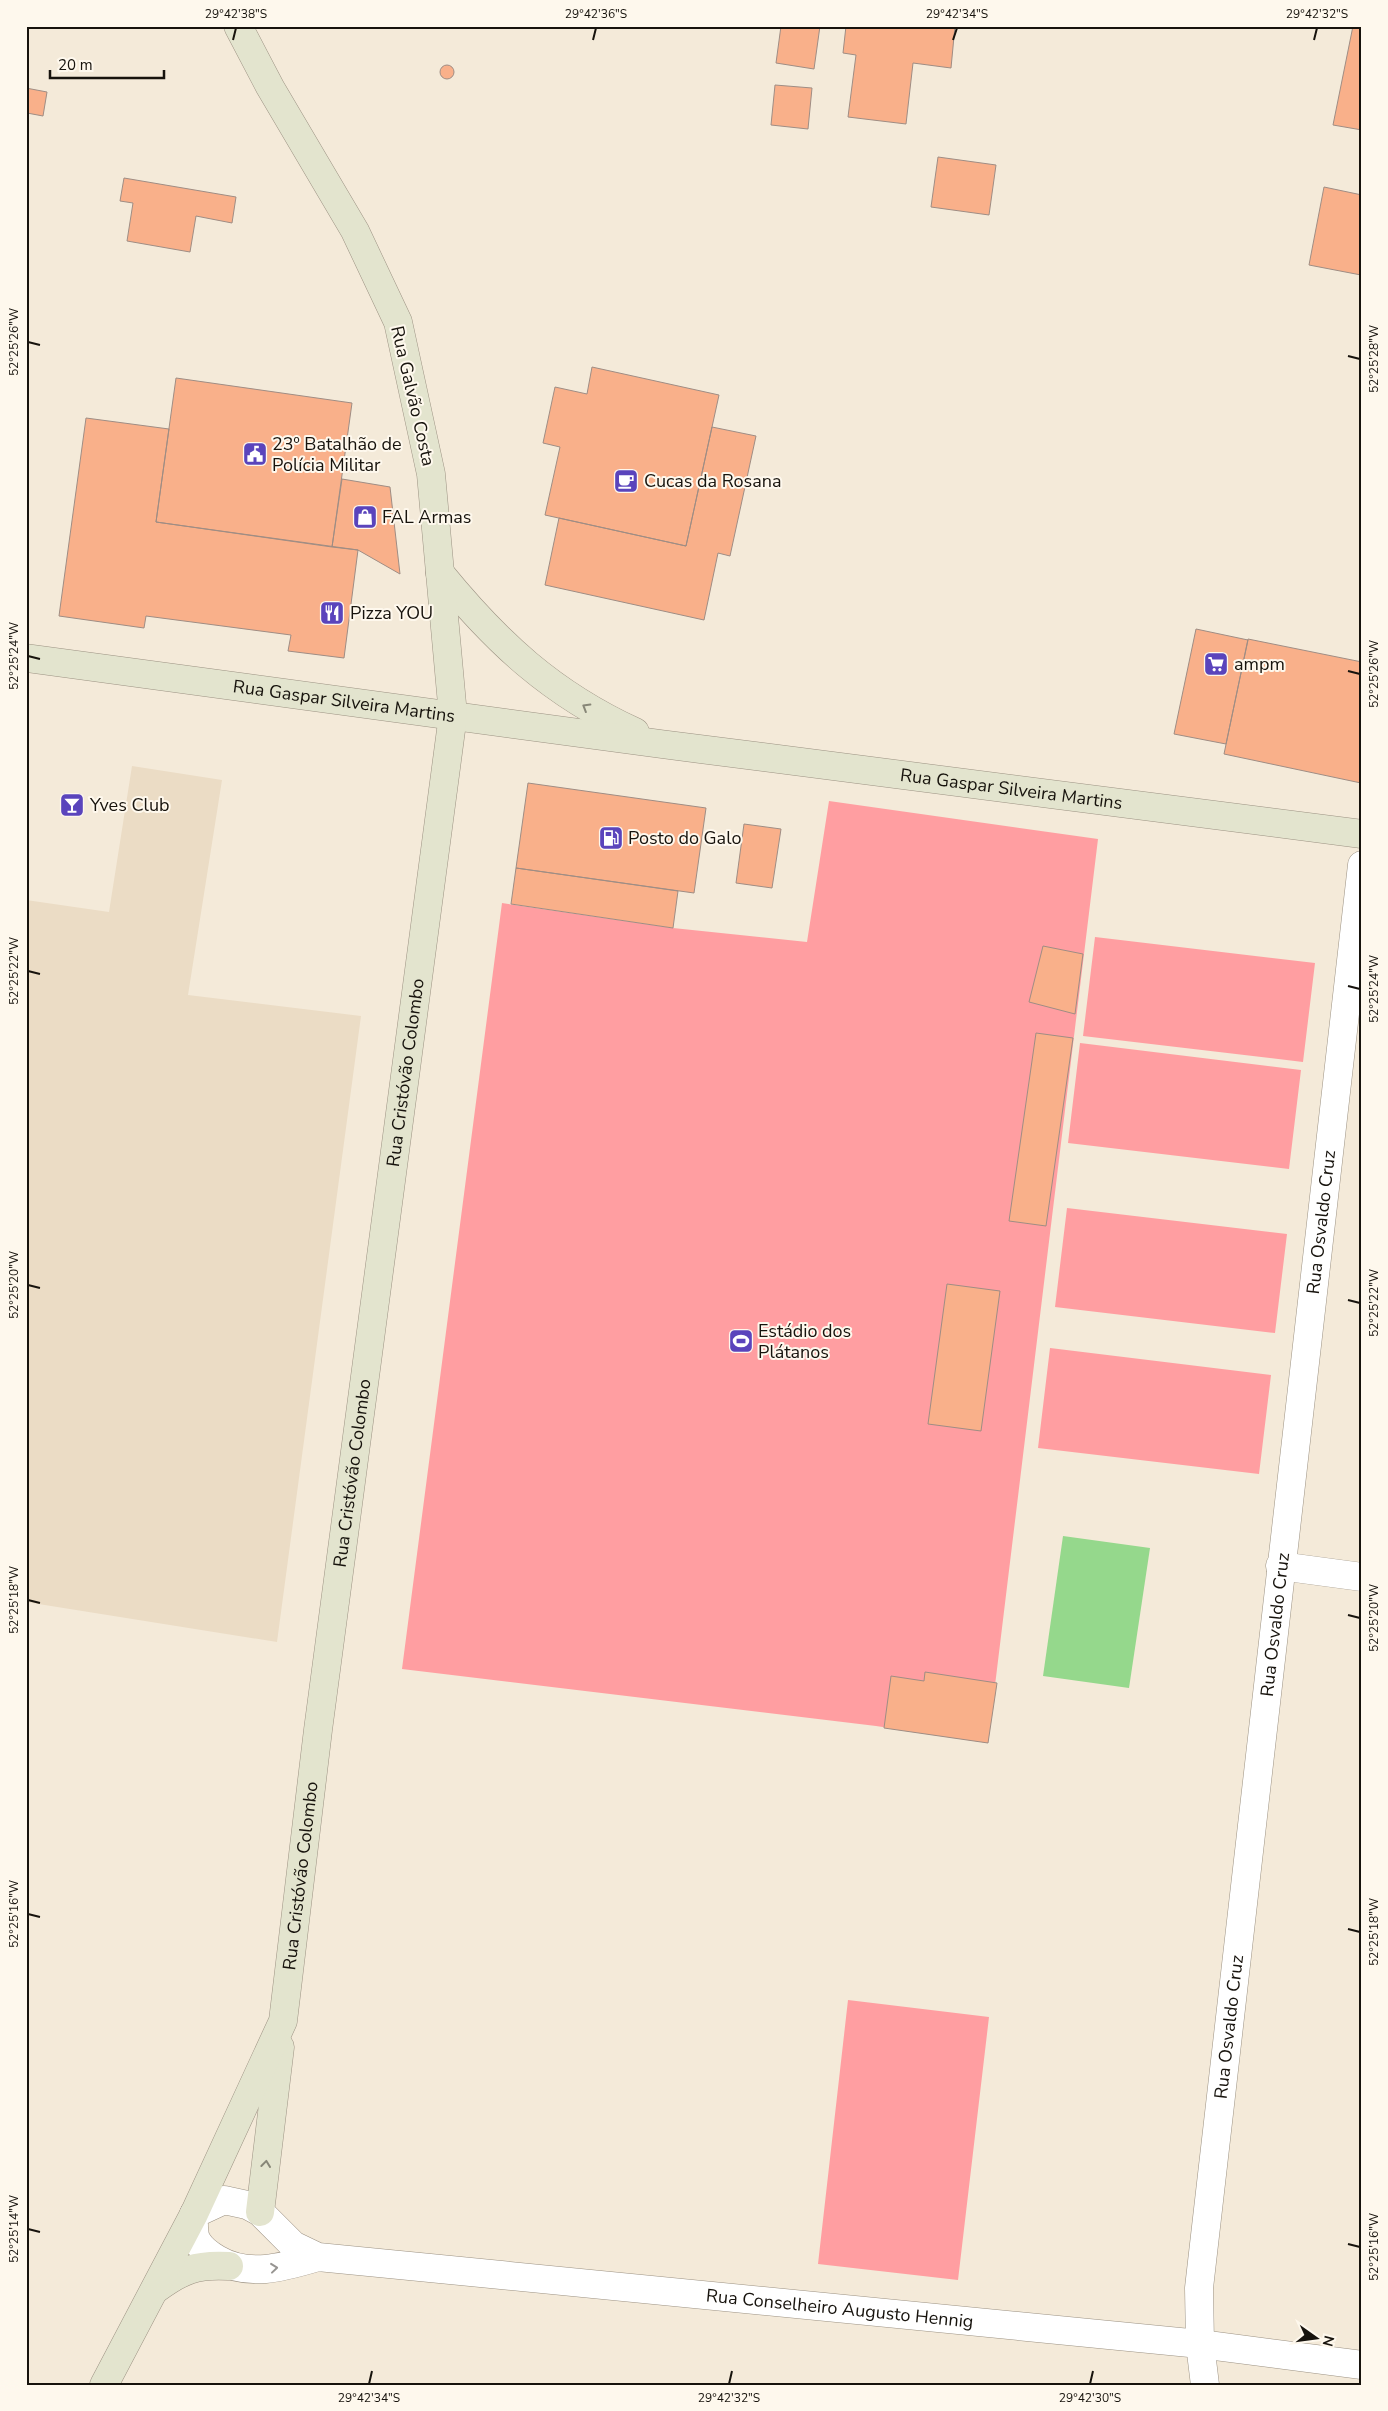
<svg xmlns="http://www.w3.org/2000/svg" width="1388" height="2411" font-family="'Nunito Sans',sans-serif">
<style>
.built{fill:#ebdcc5}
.green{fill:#ff9ea1}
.water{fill:#95d88c}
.building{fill:#f9b08a;stroke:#9f8d84}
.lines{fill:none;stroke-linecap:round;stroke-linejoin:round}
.street-casing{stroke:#9c9283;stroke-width:29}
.secondary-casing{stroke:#9c9283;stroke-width:29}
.street{stroke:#fff;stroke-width:28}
.secondary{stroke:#e3e4ce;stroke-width:28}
.oneway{stroke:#878677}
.oneway2{stroke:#979592}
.ticks{fill:none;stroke:#17130d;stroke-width:2}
.labels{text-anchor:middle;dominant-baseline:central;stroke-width:4;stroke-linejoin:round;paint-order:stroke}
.street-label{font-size:18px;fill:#17130d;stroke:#fef8ed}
.poi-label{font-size:18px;fill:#17130d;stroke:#fef8ed;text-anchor:start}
.neatline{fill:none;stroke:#17130d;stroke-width:2}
.ticks-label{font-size:12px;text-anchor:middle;fill:#17130d}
</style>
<rect width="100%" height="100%" fill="#f4ead9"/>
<path class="built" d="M132,766L222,780L188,995L361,1016L277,1642L26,1602V900L109,912Z"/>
<path class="green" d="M829,801L1098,839L988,1743L876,1726L402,1669L502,903L673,928L807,942Z
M1095,937L1315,963L1303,1062L1083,1036Z
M1080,1043L1301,1070L1289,1169L1068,1143Z
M1067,1208L1287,1234L1275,1333L1055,1307Z
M1050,1348L1271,1375L1259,1474L1038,1448Z
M848,2000L989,2017L958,2280L818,2264Z"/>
<path class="water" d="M1063,1536L1150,1548L1129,1688L1043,1676Z"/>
<path class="building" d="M781,26H820L814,69L776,63Z
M846,26H955L951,68L913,63L906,124L848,117L856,55L843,53Z
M1353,26H1362V130L1333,125Z
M440 72a7 7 0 1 1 14 0a7 7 0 1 1-14 0Z
M775,85L812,88L808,129L771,125Z
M26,88L47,92L43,116L27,113L26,120Z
M938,157L996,165L989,215L931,207Z
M124,178L236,197L232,223L196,216L190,252L127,241L133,203L120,201Z
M1324,187L1362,195L1361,275L1309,265Z
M592,367L719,395L686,546L545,515L560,447L543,443L555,387L587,394Z
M176,378L352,403L332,547L156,522Z
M86,418L169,429L156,522L358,550L344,658L288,651L291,635L146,616L144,628L59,616Z
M712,427L756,436L730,556L718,553L704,620L545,585L559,518L686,546Z
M342,479L390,487L400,574L358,550L332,547Z
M1196,629L1248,640L1226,744L1174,734Z
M1248,639L1362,662L1361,783L1224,754Z
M528,783L706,808L694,893L516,868Z
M744,824L781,829L772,888L736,883Z
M516,868L678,891L673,928L511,904Z
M1043,946L1083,954L1075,1014L1029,1002Z
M1036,1033L1073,1038L1046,1226L1009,1221Z
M947,1284L1000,1291L981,1431L928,1424Z
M925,1672L997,1683L988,1743L884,1728L891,1676L924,1681Z"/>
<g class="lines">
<defs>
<g id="street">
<path d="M1280,1566L1362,1577"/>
<path id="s1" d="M318,2257C284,2267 249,2278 217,2259C210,2255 201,2248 197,2241C193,2234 194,2222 194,2214L224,2200L247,2205L260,2212L293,2245L318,2257L1200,2344L1362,2365"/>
<path id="s2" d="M1205,2385L1200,2344L1199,2288L1362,865"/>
</g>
<g id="secondary">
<path d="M440,573C497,643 552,694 635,732"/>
<path id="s3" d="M26,658L661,744L1362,834"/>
<path d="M260,2212L280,2047"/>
<path d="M156,2289C182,2270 196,2264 229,2266"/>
<path id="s4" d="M104,2385L194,2214L283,2021L318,1730L453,715L431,474L398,322L355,231L270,87L238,26"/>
</g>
</defs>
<use href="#street" class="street-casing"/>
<use href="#secondary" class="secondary-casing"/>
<use href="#street" class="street"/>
<use href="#secondary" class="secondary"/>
</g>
<defs><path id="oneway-chevron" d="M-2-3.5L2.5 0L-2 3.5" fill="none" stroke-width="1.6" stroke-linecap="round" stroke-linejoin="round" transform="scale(1.25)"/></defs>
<g class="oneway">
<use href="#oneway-chevron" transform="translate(586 707) rotate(-149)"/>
<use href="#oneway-chevron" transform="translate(266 2164) rotate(-83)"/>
</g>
<use class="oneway2" href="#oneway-chevron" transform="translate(274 2268) rotate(-6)"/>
<path class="ticks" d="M233,40L236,28M593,40L596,28M953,40L957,28M1314,40L1317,28M28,342L40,345M1348,356L1360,359M28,656L40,659M1348,671L1360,674M28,971L40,974M1348,986L1360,989M28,1285L40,1288M1348,1300L1360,1303M28,1600L40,1603M1348,1615L1360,1618M28,1914L40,1917M1348,1929L1360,1932M28,2229L40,2232M1348,2244L1360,2247M369,2384L372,2371M729,2384L732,2371M1090,2384L1093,2371"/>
<defs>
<symbol id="civic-square" viewBox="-11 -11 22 22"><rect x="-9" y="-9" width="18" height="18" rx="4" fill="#5a44bc" stroke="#fef8ed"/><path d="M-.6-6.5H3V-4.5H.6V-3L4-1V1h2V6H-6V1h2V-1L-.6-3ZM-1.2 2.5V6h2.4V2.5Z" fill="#fff"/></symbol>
<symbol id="cafe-square" viewBox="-11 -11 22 22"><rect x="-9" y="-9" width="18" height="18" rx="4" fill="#5a44bc" stroke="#fef8ed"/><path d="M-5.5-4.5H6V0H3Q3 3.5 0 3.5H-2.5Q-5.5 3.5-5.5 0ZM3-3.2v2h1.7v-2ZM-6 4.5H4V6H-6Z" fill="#fff"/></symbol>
<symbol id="shop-square" viewBox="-11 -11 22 22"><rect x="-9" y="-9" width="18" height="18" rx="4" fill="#5a44bc" stroke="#fef8ed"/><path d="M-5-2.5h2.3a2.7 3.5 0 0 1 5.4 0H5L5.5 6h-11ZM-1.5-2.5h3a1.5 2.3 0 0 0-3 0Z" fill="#fff"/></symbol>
<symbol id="restaurant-square" viewBox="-11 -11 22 22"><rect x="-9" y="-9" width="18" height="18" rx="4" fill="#5a44bc" stroke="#fef8ed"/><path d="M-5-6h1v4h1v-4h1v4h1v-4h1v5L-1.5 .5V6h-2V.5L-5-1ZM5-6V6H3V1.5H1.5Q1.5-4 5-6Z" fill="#fff"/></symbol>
<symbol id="supermarket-square" viewBox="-11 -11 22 22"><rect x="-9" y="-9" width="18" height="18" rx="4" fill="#5a44bc" stroke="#fef8ed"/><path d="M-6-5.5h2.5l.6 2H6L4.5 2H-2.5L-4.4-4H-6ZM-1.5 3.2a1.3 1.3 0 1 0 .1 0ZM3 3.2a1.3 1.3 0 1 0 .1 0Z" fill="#fff"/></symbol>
<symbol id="bar-square" viewBox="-11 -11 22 22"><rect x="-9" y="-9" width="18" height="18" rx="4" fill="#5a44bc" stroke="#fef8ed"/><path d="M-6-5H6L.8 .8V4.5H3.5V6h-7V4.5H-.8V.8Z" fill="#fff"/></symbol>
<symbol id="fuel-square" viewBox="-11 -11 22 22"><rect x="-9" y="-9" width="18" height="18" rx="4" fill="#5a44bc" stroke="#fef8ed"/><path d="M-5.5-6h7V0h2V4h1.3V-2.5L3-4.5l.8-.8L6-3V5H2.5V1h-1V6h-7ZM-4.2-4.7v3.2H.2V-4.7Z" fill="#fff"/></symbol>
<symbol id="stadium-square" viewBox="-11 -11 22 22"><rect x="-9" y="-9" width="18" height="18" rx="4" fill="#5a44bc" stroke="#fef8ed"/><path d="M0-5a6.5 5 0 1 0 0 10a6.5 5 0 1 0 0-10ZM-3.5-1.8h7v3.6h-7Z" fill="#fff"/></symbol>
</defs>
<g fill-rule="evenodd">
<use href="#civic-square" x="241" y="440" width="28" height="28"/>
<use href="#cafe-square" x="612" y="467" width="28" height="28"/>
<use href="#shop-square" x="351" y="503" width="28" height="28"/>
<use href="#restaurant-square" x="318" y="599" width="28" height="28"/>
<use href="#supermarket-square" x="1202" y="650" width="28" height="28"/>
<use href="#bar-square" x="58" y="791" width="28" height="28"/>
<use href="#fuel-square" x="597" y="824" width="28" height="28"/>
<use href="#stadium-square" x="727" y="1327" width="28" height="28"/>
</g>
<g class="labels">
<g class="street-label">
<text transform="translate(413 396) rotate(77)">Rua Galvão Costa</text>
<text stroke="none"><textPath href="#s3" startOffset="321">Rua Gaspar Silveira Martins</textPath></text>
<text stroke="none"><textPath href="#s3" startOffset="994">Rua Gaspar Silveira Martins</textPath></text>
<text stroke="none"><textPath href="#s4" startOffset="1362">Rua Cristóvão Colombo</textPath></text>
<text stroke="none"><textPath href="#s2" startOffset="1170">Rua Osvaldo Cruz</textPath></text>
<text stroke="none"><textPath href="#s4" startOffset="958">Rua Cristóvão Colombo</textPath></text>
<text stroke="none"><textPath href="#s2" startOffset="765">Rua Osvaldo Cruz</textPath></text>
<text stroke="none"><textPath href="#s4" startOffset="552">Rua Cristóvão Colombo</textPath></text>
<text stroke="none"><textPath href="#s2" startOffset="360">Rua Osvaldo Cruz</textPath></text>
<text stroke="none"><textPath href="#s1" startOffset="829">Rua Conselheiro Augusto Hennig</textPath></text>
</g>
<g class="poi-label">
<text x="272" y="444">23º Batalhão de<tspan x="272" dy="21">Polícia Militar</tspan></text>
<text x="644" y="481">Cucas da Rosana</text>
<text x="382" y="517">FAL Armas</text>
<text x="350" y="613">Pizza YOU</text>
<text x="1234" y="664">ampm</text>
<text x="90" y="805">Yves Club</text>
<text x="628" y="838">Posto do Galo</text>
<text x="758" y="1331">Estádio dos<tspan x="758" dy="21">Plátanos</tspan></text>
</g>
</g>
<rect width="1388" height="2411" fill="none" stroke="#fef8ed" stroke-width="55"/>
<g transform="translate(1316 2338) rotate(104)" stroke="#fef8ed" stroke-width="4" paint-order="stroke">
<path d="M0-4L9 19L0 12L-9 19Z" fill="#17130d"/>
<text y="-8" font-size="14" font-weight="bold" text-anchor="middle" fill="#17130d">N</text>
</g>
<path d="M50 70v8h114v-8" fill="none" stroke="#17130d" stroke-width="2.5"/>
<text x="58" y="70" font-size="15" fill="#17130d" stroke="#fef8ed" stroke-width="4" paint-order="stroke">20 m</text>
<rect x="28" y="28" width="1332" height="2356" class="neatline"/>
<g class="ticks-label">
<text x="236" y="18">29°42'38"S</text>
<text x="596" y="18">29°42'36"S</text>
<text x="957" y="18">29°42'34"S</text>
<text x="1317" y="18">29°42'32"S</text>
<text transform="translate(14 342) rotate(-90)" y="4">52°25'26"W</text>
<text transform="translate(1374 359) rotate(-90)" y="4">52°25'28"W</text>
<text transform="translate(14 656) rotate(-90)" y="4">52°25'24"W</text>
<text transform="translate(1374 674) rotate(-90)" y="4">52°25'26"W</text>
<text transform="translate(14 971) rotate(-90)" y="4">52°25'22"W</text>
<text transform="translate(1374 989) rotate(-90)" y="4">52°25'24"W</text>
<text transform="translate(14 1285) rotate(-90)" y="4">52°25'20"W</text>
<text transform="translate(1374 1303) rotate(-90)" y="4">52°25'22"W</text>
<text transform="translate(14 1600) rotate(-90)" y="4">52°25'18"W</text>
<text transform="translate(1374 1618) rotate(-90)" y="4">52°25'20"W</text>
<text transform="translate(14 1914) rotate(-90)" y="4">52°25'16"W</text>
<text transform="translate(1374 1932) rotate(-90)" y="4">52°25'18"W</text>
<text transform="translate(14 2229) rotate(-90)" y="4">52°25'14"W</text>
<text transform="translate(1374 2247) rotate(-90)" y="4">52°25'16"W</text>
<text x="369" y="2402">29°42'34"S</text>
<text x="729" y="2402">29°42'32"S</text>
<text x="1090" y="2402">29°42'30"S</text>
</g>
</svg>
